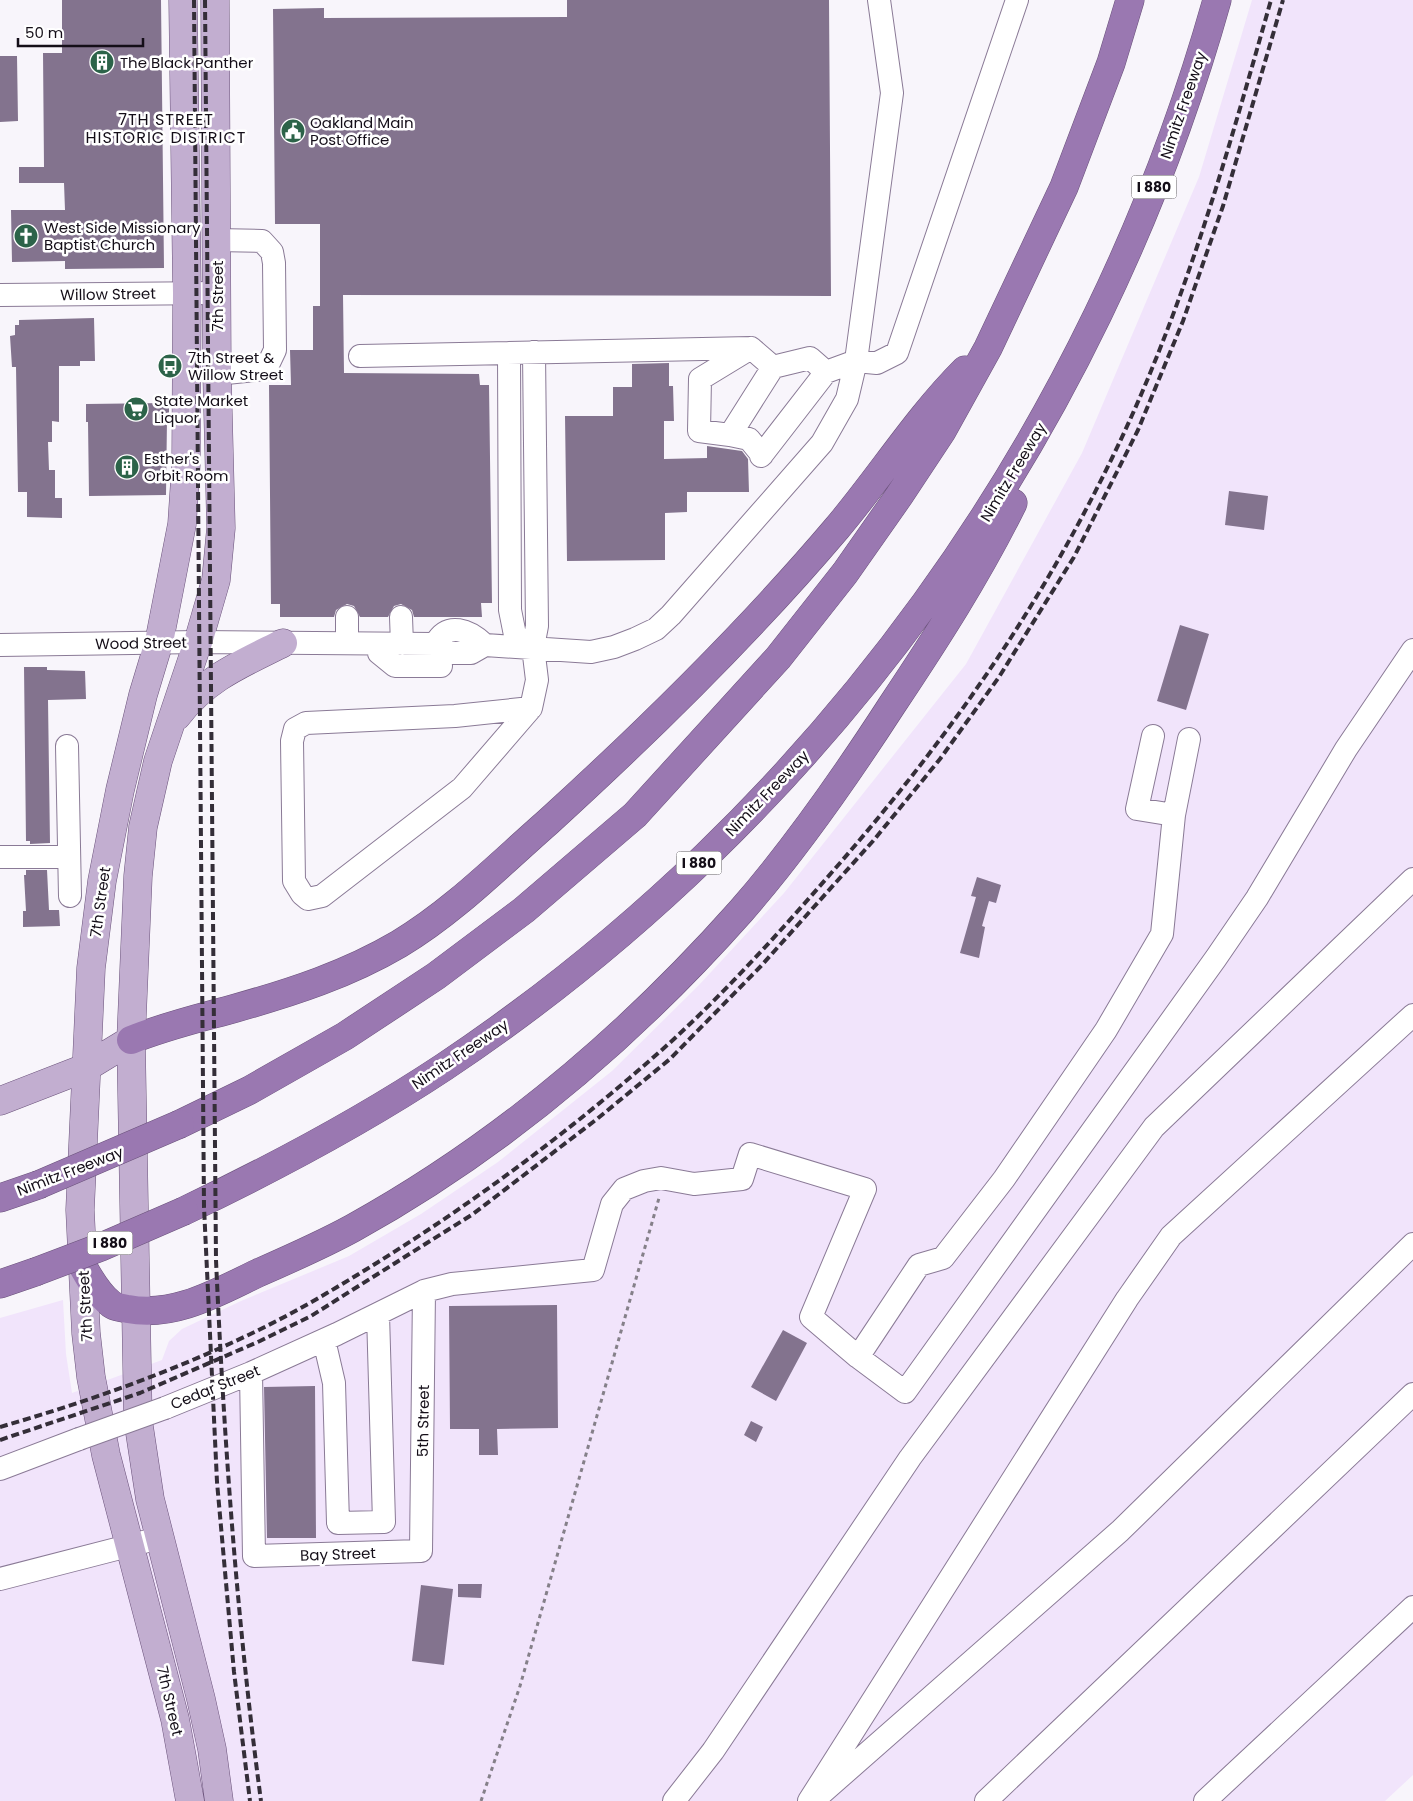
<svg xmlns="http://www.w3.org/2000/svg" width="1413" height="1801" font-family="Poppins,sans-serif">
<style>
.built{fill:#f1e4fb}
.building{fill:#83738e}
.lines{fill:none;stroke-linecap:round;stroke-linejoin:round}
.minor-casing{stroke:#8a7a96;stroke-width:24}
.major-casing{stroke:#6b537b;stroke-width:29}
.highway-casing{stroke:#6b537b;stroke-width:29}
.path{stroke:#858089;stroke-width:3;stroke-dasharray:4 4;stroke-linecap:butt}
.minor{stroke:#fff;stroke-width:22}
.major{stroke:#c2aed0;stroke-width:28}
.highway{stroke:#9a78b1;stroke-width:28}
.rail{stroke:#342e38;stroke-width:4;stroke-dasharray:8 4;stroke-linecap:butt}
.minor-bridge-casing{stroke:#8a7a96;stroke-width:24;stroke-linecap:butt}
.highway-bridge-casing{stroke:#6b537b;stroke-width:29;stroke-linecap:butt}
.minor-bridge{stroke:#fff;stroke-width:22}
.highway-bridge{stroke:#9a78b1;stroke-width:28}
.labels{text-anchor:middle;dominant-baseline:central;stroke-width:5;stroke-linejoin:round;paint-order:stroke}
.shield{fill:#fff;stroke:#5a565d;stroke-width:1}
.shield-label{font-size:14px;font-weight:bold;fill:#140e18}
.poi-label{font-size:15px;fill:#140e18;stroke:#fff;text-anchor:start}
.street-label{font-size:15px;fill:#140e18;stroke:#fff}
.neighbourhood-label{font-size:16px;letter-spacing:1px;fill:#140e18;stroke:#fff}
</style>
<rect width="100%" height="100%" fill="#f8f5fb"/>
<path class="built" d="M1252,0H1413V1775L1385,1801H0V1318L63,1300L66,1354L72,1393L162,1360L169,1341L182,1329L241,1301L349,1256L421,1214L498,1162L612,1071L699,985L784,893L966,664L1082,453L1199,177Z"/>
<path class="building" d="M62,0H161L164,268L65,269V261L12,262L11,210H65L64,183H19V167H44L43,53H62Z
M567,0H829L831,296L343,295L344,373L479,374L480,385H489L492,603H481L482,617H414L412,610L401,604L394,606L388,617H360L354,606L347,604L336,610L334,617H280V604H271L269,385H291L290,350H313V306H320V224H275L273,9L324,8V18L567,17Z
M0,56H17L18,121L0,122Z
M94,318L95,361H80V366H59V422L52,421V442H48L49,470H55V498H62V518L27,517V492H18L16,367H12L10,336L15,335V325H19V320Z
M669,363V386H673L674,421H664V459L707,458V446L742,451L748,459L749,492H687V512L665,513V560L567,561L565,416H613V387H632V364Z
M166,403V406H169V419H167L166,495L89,496L88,422H86V404Z
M1229,491L1268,496L1264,530L1225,525Z
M1180,625L1209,634L1186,710L1157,701Z
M24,667H47V670L85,671L86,699L48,700L50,843L30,844V841H26Z
M26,870H47L49,910H59L60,926L23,927V911H26L24,875H26Z
M977,877L1001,885L996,903L989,901L982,926L985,927L979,958L960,953L976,897L971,896Z
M557,1305L558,1428L497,1429L498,1455H479V1429H450L449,1306Z
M783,1330L807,1343L776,1401L751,1387Z
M315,1386L316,1538H267L264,1387Z
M751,1421L763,1427L756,1442L744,1435Z
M458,1584H482L481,1598L458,1597Z
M421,1585L453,1589L444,1665L412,1661Z"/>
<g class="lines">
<defs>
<path id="minor" d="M216,240L262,241L272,252L274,263L275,350L266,369L217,374
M0,295L217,293
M509,353L510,610L517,645
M360,356L751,348
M773,367L751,348L700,379L699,431L730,435L773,367L810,358L826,372
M730,435L749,439L762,455
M761,456L826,372L856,361L877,363L897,353L1017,0
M347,617V643
M401,617L402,644
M0,645L198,642L435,644C448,621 469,630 485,645L591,652L614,647L635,639L656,629L671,615L822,443L847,399L856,361L892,93L879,0
M379,653L395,666H441
M418,653H471L485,645
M531,708L462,788L322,896L308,899L302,894L294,881L292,741L295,729L306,723L455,716L531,708L537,680L533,647L537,626L534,352
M67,746L70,896
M1174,815L1189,739
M0,857H69
M324,1340L334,1383L338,1523L384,1522L378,1314
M858,1357L905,1392L1216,958L1257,898L1346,749L1413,650
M251,1373L254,1556L421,1551L424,1291
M165,1408L251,1373L337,1334L424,1291L452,1284L593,1270L612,1204L624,1189L644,1181L661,1178L694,1184L742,1179L750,1154L865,1189L811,1317L858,1357L919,1265L943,1258L1004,1179L1106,1030L1162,934L1174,815L1137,809L1153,736
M0,1469L79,1439
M0,1579L159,1538
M823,1792L1120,1531L1413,1244
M674,1801L713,1751L910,1458L1154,1127L1413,879
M809,1801L1127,1299L1171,1236L1413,1015
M986,1801L1413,1394
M1205,1801L1413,1607"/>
<path id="major" d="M183,0L187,293L186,464L182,524L159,642L143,695L120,790L102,881L91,968L80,1210L86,1333L91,1377L106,1455L175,1719L190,1801
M215,0L217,374L221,528L216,580L198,642L158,761L143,827L138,876L131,1040L138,1420L150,1499L201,1699L212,1749L219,1801
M177,716C206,678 241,664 283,643
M0,1101L85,1068L131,1040"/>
<path id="highway" d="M131,1040C165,1026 200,1018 236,1008C293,992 348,974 399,944C454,911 500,864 548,822C650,729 748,633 837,528C881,476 917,418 965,370
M180,1124L250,1090L345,1036L436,976L524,910L635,815L778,658L845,573L899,496L942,431L988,348L1064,187L1111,63L1130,0
M0,1198L38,1185
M184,1211C274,1168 361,1122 444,1067C820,816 1095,435 1217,0
M83,1267C90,1279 98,1294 110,1303C114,1307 122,1308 128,1309C174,1318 218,1292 258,1273C290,1259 322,1245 353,1228C499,1147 630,1036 741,911C797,847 846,776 892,705C936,639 978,574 1013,503
M0,1284L35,1272"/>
</defs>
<use href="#minor" class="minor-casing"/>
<use href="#major" class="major-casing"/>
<use href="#highway" class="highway-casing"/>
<path class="path" d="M481,1801L520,1686L659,1198"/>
<use href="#minor" class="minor"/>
<use href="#major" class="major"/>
<use href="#highway" class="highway"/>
<path class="rail" d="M194,0L204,1207L217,1482L234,1672L250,1801
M205,0L216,1260C224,1441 237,1622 261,1801
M0,1427C104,1397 214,1357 308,1304C439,1229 562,1140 674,1039C728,989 778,934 826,879C943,746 1036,615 1113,456C1184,310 1227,155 1271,0
M0,1440L140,1393L260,1341L311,1316L473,1214L597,1119L670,1059L761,966L873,841L940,759L999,677L1074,557L1138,430L1183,321L1223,206L1283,0"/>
<defs>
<path id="minor-bridge" d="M79,1439L165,1408"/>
<path id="highway-bridge" d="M38,1185L180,1124
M35,1272L101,1247L184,1211"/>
</defs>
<use href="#minor-bridge" class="minor-bridge-casing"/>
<use href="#highway-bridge" class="highway-bridge-casing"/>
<use href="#minor-bridge" class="minor-bridge"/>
<use href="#highway-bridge" class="highway-bridge"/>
</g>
<defs>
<symbol id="building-disc" viewBox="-11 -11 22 22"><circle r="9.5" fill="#2c6349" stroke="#fff"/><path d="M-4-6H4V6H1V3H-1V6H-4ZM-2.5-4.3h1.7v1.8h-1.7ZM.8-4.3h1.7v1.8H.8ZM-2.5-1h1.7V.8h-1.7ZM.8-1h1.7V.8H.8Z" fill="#fff"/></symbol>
<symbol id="civic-disc" viewBox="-11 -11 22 22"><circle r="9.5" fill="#2c6349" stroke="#fff"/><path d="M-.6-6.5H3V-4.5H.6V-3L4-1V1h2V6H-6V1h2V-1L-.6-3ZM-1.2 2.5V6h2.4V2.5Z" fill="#fff"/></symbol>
<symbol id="church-disc" viewBox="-11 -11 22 22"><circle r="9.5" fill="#2c6349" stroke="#fff"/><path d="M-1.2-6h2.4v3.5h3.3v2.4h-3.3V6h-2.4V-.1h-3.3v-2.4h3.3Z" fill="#fff"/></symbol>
<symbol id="bus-disc" viewBox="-11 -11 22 22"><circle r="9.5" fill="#2c6349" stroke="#fff"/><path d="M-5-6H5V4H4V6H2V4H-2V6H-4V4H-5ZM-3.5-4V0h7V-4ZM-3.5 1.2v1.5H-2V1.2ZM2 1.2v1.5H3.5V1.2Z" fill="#fff"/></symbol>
<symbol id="supermarket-disc" viewBox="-11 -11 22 22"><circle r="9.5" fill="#2c6349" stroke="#fff"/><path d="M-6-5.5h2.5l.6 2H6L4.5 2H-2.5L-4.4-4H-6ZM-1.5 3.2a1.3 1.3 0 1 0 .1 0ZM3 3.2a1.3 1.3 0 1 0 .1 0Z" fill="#fff"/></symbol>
</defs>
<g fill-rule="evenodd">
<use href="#building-disc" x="88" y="48" width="28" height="28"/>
<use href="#civic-disc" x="279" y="117" width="28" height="28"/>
<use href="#church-disc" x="12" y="222" width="28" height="28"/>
<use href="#bus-disc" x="156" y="352" width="28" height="28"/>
<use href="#supermarket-disc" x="122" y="395" width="28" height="28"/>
<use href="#building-disc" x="113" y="453" width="28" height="28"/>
</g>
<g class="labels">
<g class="shield">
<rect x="1131.5" y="175.5" width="45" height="23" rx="4"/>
<rect x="676.5" y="851.5" width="45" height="23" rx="4"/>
<rect x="87.5" y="1231.5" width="45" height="23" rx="4"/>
</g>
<g class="shield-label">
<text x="1154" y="187">I 880</text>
<text x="699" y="863">I 880</text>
<text x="110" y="1243">I 880</text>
</g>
<g class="poi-label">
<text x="120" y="62">The Black Panther</text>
<text x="310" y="122">Oakland Main<tspan x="310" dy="17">Post Office</tspan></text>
<text x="44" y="227">West Side Missionary<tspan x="44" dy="17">Baptist Church</tspan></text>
<text x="188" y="357">7th Street &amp;<tspan x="188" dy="17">Willow Street</tspan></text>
<text x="154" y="400">State Market<tspan x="154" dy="17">Liquor</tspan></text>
<text x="144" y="458">Esther's<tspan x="144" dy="17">Orbit Room</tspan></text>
</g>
<g class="street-label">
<text transform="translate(1183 105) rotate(-71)">Nimitz Freeway</text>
<text transform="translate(108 294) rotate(-1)">Willow Street</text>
<text transform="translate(217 296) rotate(-90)">7th Street</text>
<text transform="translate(1013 472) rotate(-59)">Nimitz Freeway</text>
<text transform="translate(141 643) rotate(-1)">Wood Street</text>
<text transform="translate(767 793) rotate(-46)">Nimitz Freeway</text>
<text transform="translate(100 902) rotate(-82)">7th Street</text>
<text transform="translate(460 1054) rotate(-34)">Nimitz Freeway</text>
<text transform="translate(70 1171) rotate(-21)">Nimitz Freeway</text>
<text transform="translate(85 1306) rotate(-93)">7th Street</text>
<text transform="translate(215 1387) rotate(-22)">Cedar Street</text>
<text transform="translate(423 1421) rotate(-89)">5th Street</text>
<text transform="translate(338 1554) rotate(-2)">Bay Street</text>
<text transform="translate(170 1701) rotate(77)">7th Street</text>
</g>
<g class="neighbourhood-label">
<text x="166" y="119">7TH STREET<tspan x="166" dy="18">HISTORIC DISTRICT</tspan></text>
</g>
</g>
<path d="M18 38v8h125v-8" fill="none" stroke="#140e18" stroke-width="2.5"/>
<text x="25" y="38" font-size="15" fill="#140e18" stroke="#ffffff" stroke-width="4" paint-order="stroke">50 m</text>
</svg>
